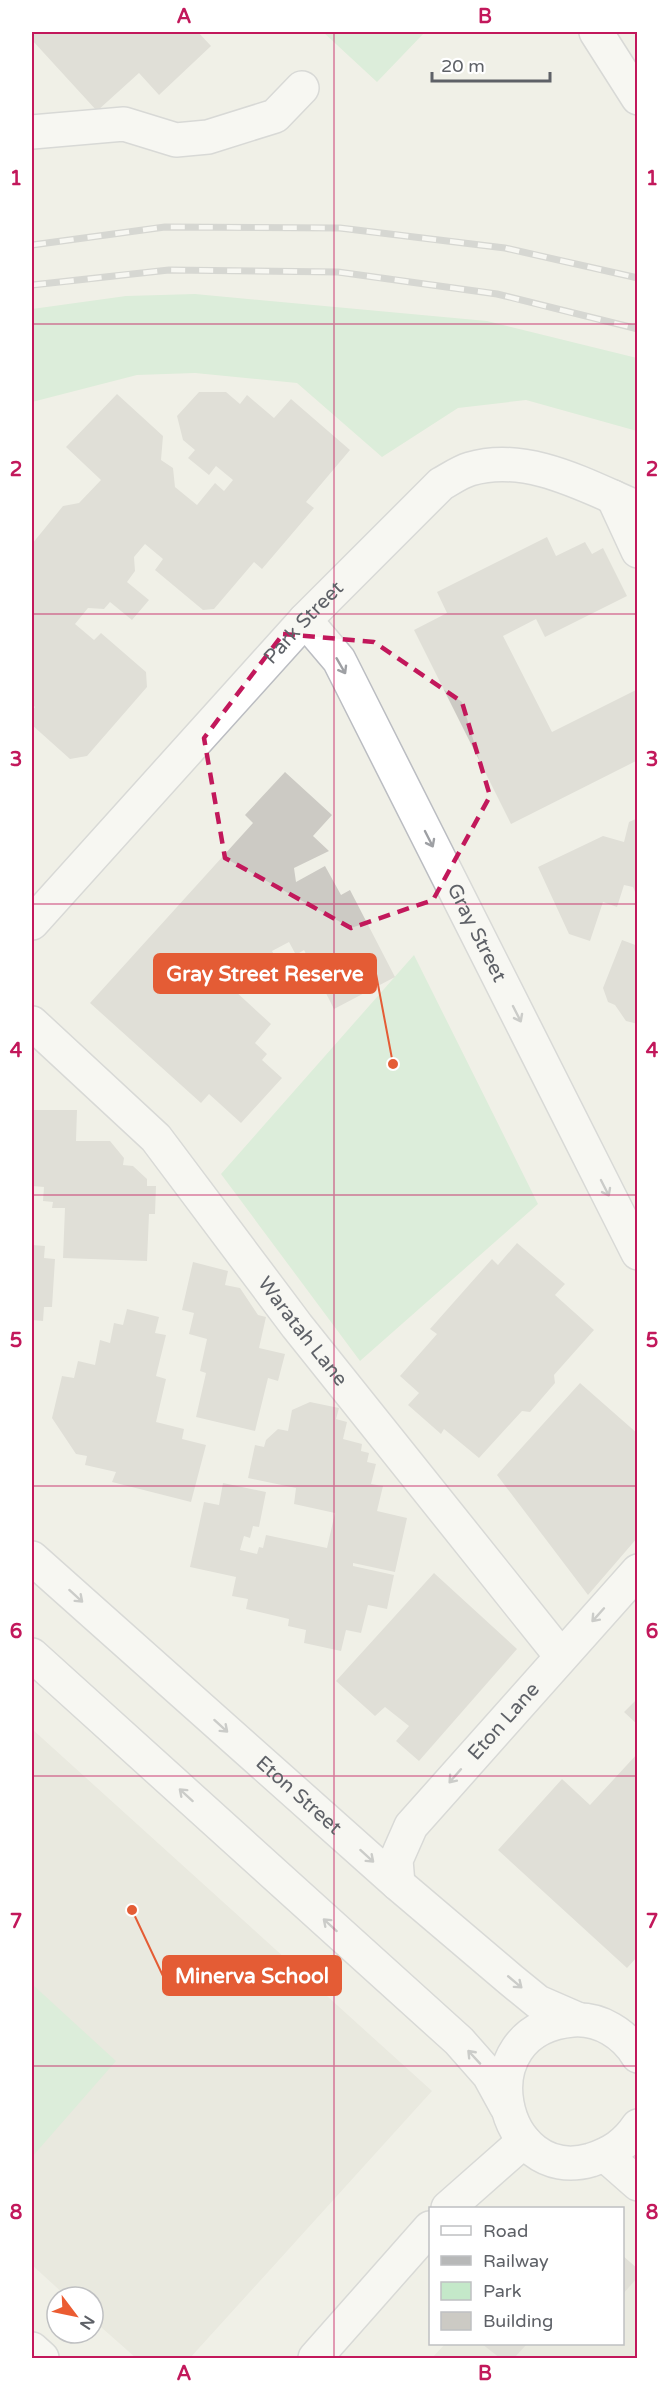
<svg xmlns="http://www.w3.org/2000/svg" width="669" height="2390" font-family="'Varela Round',sans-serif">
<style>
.education{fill:#e0dfd5}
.green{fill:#c4e8c9}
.building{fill:#cccac4}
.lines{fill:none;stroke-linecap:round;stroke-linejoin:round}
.minor-casing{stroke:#bbbdc2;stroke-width:36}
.minor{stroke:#fff;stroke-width:33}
.rail-casing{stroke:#b7b8b8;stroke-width:7}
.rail{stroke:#fff;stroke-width:4.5;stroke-dasharray:14;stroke-linecap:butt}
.oneway{stroke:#9ea0a4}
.marked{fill:none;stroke:#c2185b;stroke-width:4.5;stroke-dasharray:12 8;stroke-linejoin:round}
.grid{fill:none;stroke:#c2185b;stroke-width:1.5;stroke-opacity:0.55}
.labels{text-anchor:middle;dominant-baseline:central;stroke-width:5;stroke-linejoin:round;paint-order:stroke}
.street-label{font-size:20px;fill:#5e6167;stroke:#fff}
.leader{fill:none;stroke:#e45c35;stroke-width:2}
.callout-dot{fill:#e45c35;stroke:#fff;stroke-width:2}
.callout{fill:#e45c35;stroke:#e45c35;stroke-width:2}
.callout-label{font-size:21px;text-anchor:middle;font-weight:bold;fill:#fff}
.neatline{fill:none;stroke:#c2185b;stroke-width:2}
.grid-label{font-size:20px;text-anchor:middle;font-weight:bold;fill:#c2185b}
</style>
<rect width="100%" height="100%" fill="#f0f0e7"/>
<path class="education" d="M32,1729L432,2091L190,2358H136L93,2320V2297H67L32,2265Z
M623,2261L637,2274V2358H432L445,2344H622Z"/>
<path class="green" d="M323,32H425L377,82Z
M195,294L487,321L637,358V431L526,400L458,408L382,457L297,383L195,373L137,375L32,402V309L126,296Z
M414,955L538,1204L360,1361L221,1174Z
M32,1984L116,2061L32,2157Z"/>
<path class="building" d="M32,32H198L211,46L159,95L139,73L97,111L32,40Z
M199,392H226L240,404L247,395L274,418L291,399L350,450L306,502L314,508L262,569L254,562L214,609L203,610L155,570L163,559L145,544L134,557L135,571L127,582L149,600L132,620L110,602L104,609L88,608L75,624L94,640L101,633L146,672L147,687L87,756L70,759L32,725V711L35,707L32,704V544L63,506L79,503L101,480L66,447L117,394L163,436L161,460L173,468L175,487L197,505L215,483L224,491L233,480L216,466L209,475L188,458L195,450L183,440L177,416Z
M547,537L556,556L585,542L592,554L603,548L627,596L545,637L536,619L503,636L552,732L638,689V760L511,824L414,630L447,613L437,592Z
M285,772L332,815L313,836L329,851L294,868L296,882L325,866L341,895L350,890L395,977L334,1009L304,950L296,955L289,942L272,951L278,962L234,990L271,1024L255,1043L267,1054L262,1060L282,1078L241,1123L209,1094L201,1103L90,1003L253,823L245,815Z
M638,818V899L633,887L624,885L617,907L603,902L590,941L569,934L538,867L603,836L624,842L629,822Z
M622,940L638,946V1024L626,1021L615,1005L608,1002L603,988Z
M32,1110H77L76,1141H110L124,1158L123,1165L133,1166L147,1179V1186H156L155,1214H149L147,1261L63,1258L65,1208H52L53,1202L43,1201L44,1187L32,1186Z
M517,1243L565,1284L555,1295L594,1330L554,1375L555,1383L530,1412L522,1411L479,1458L444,1429L441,1434L408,1405L419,1393L400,1376L437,1334L430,1329L492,1259L498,1265Z
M32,1245L45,1246L44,1258L55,1259L52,1307H44L43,1321L32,1320Z
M193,1262L228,1271L225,1285L240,1288L258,1315L266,1317L259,1348L285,1354L278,1381L268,1378L255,1431L196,1417L206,1373L200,1371L207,1339L189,1334L194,1313L182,1310Z
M127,1309L159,1317L155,1333L166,1335L156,1376L166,1379L156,1422L184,1429L182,1439L206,1445L191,1502L112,1482L116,1472L85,1465L87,1456L76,1454L52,1418L62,1376L74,1378L78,1361L95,1365L100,1340L110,1343L114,1323L123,1325Z
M580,1383L638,1434V1537L588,1595L497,1475Z
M310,1402L339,1408L336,1419L347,1422L343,1439L362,1444L361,1451L369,1453L367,1462L376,1464L371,1484L383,1486L377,1511L407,1518L395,1572L353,1563V1566L394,1575L387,1609L368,1605L361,1633L346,1630L341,1651L304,1643L306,1630L288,1626L289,1619L246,1609L248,1599L232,1596L236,1577L190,1567L204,1502L219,1505L223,1483L266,1492L259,1527L253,1526L250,1538L244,1536L240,1550L257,1554L259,1547L263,1548L266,1535L327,1548L335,1513L294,1504L296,1488L248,1478L255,1445L264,1447L266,1440L278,1429L288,1431L292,1410Z
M434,1573L517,1649L419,1761L396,1741L409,1726L385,1707L375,1716L336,1681Z
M638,1698V1725L624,1712Z
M638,1753V1956L627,1968L498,1850L562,1779L590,1805Z
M622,2255L638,2269V2277L622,2295Z
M482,2344H527L514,2358H500Z"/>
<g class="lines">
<defs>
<g id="minor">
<path d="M596,32L638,98"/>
<path d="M32,132L124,124L176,140L208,137L275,116L302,88"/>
<path d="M613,497L638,551"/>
<path id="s1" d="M305,620L339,660L638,1253"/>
<path id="s2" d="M32,923L305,620L441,484C450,479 460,472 470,469C527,452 586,486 638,508"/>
<path id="s3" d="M32,1023L156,1138L297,1326L561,1656"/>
<path id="s4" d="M32,1558L398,1884L511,1980L538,2002L577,2019"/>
<path d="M32,1655L459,2041L489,2075L506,2106"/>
<path id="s5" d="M398,1884L396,1860L411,1826L638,1571"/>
<path d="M638,2056C625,2034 600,2018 573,2020C464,2029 500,2187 591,2160C612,2153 626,2144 638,2126"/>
<path d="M605,2155L638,2184"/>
<path d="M448,2208L524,2141"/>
<path d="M32,2349L42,2358"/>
<path d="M315,2358L430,2228"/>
</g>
</defs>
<use href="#minor" class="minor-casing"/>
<use href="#minor" class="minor"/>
<defs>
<path id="rail" d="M32,245L165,227L340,228L505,248L638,278
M32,285L169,270L338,272L497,294L638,329"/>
</defs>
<use href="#rail" class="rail-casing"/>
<use href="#rail" class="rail"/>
</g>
<defs><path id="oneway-shaft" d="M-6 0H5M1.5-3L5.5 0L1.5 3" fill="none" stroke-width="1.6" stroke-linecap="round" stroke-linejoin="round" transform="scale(1.5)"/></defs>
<g class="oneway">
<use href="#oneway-shaft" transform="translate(341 666) rotate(60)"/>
<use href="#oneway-shaft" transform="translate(429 839) rotate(63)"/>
<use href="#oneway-shaft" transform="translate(517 1014) rotate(63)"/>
<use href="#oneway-shaft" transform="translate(605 1188) rotate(63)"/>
<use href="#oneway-shaft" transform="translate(76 1596) rotate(42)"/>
<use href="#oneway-shaft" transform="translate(598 1615) rotate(132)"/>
<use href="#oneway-shaft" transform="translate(221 1726) rotate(42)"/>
<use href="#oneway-shaft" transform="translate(455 1776) rotate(131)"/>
<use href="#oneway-shaft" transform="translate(186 1795) rotate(-138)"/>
<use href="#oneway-shaft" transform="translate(367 1856) rotate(42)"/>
<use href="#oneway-shaft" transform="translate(330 1925) rotate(-138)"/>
<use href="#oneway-shaft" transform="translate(515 1982) rotate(40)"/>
<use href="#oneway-shaft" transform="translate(474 2057) rotate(-133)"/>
</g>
<path d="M0 0H669V2390H0ZM283,634L374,642L462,702L490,796L433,900L351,928L225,858L204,738Z" fill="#f0f0e7" fill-opacity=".55" fill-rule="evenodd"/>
<path class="marked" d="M283,634L374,642L462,702L490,796L433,900L351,928L225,858L204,738Z"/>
<path class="grid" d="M334,32V2358M32,324H638M32,614H638M32,904H638M32,1195H638M32,1486H638M32,1776H638M32,2066H638"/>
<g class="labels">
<g class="street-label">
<text stroke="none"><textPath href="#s2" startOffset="405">Park Street</textPath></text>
<text stroke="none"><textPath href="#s1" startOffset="358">Gray Street</textPath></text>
<text stroke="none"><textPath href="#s3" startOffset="412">Waratah Lane</textPath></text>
<text stroke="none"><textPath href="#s5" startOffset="201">Eton Lane</textPath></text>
<text stroke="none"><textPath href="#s4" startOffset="357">Eton Street</textPath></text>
</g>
</g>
<path class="leader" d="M393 1064L376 974M132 1910L163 1976"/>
<g class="callout-dot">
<circle cx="393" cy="1064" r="6"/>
<circle cx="132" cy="1910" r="6"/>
</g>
<g class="callout">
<rect x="154" y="954" width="222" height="39" rx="6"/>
<rect x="163" y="1956" width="178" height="39" rx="6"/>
</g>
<g class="callout-label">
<text x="265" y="981">Gray Street Reserve</text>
<text x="252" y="1983">Minerva School</text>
</g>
<rect width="669" height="2390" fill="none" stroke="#ffffff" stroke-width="66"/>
<rect x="429" y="2207" width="195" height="138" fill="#ffffff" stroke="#bfc0c2" stroke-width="1.5"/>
<rect x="441" y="2226" width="30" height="9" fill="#ffffff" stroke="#bfc0c2" stroke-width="1.5"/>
<text x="483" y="2237" font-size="18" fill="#5e6167">Road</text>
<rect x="441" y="2256" width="30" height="9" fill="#b7b8b8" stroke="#bfc0c2" stroke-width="1.5"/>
<text x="483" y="2267" font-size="18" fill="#5e6167">Railway</text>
<rect x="441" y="2282" width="30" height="18" fill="#c4e8c9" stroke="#bfc0c2" stroke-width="1.5"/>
<text x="483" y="2297" font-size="18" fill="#5e6167">Park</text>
<rect x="441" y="2312" width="30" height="18" fill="#cccac4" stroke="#bfc0c2" stroke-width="1.5"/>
<text x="483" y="2327" font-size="18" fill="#5e6167">Building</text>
<g transform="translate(75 2315) rotate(122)"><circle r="28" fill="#ffffff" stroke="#bfc0c2" stroke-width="1.5"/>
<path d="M0-4.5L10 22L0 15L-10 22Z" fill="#eb5c32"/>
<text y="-9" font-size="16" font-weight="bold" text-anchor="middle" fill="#5e6167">N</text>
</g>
<path d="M432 72v9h118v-9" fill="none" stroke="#5e6167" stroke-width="3"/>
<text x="441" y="72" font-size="18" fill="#5e6167" stroke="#ffffff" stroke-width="4.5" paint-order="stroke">20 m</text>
<rect x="33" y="33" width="603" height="2324" class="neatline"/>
<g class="grid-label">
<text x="184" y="23">A</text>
<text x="485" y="23">B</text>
<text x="16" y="185">1</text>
<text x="652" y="185">1</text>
<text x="16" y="476">2</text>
<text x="652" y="476">2</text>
<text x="16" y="766">3</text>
<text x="652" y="766">3</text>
<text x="16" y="1057">4</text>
<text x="652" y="1057">4</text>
<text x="16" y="1347">5</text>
<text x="652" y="1347">5</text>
<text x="16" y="1638">6</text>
<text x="652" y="1638">6</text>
<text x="16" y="1928">7</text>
<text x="652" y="1928">7</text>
<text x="16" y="2219">8</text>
<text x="652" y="2219">8</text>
<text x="184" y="2380">A</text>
<text x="485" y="2380">B</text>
</g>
</svg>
